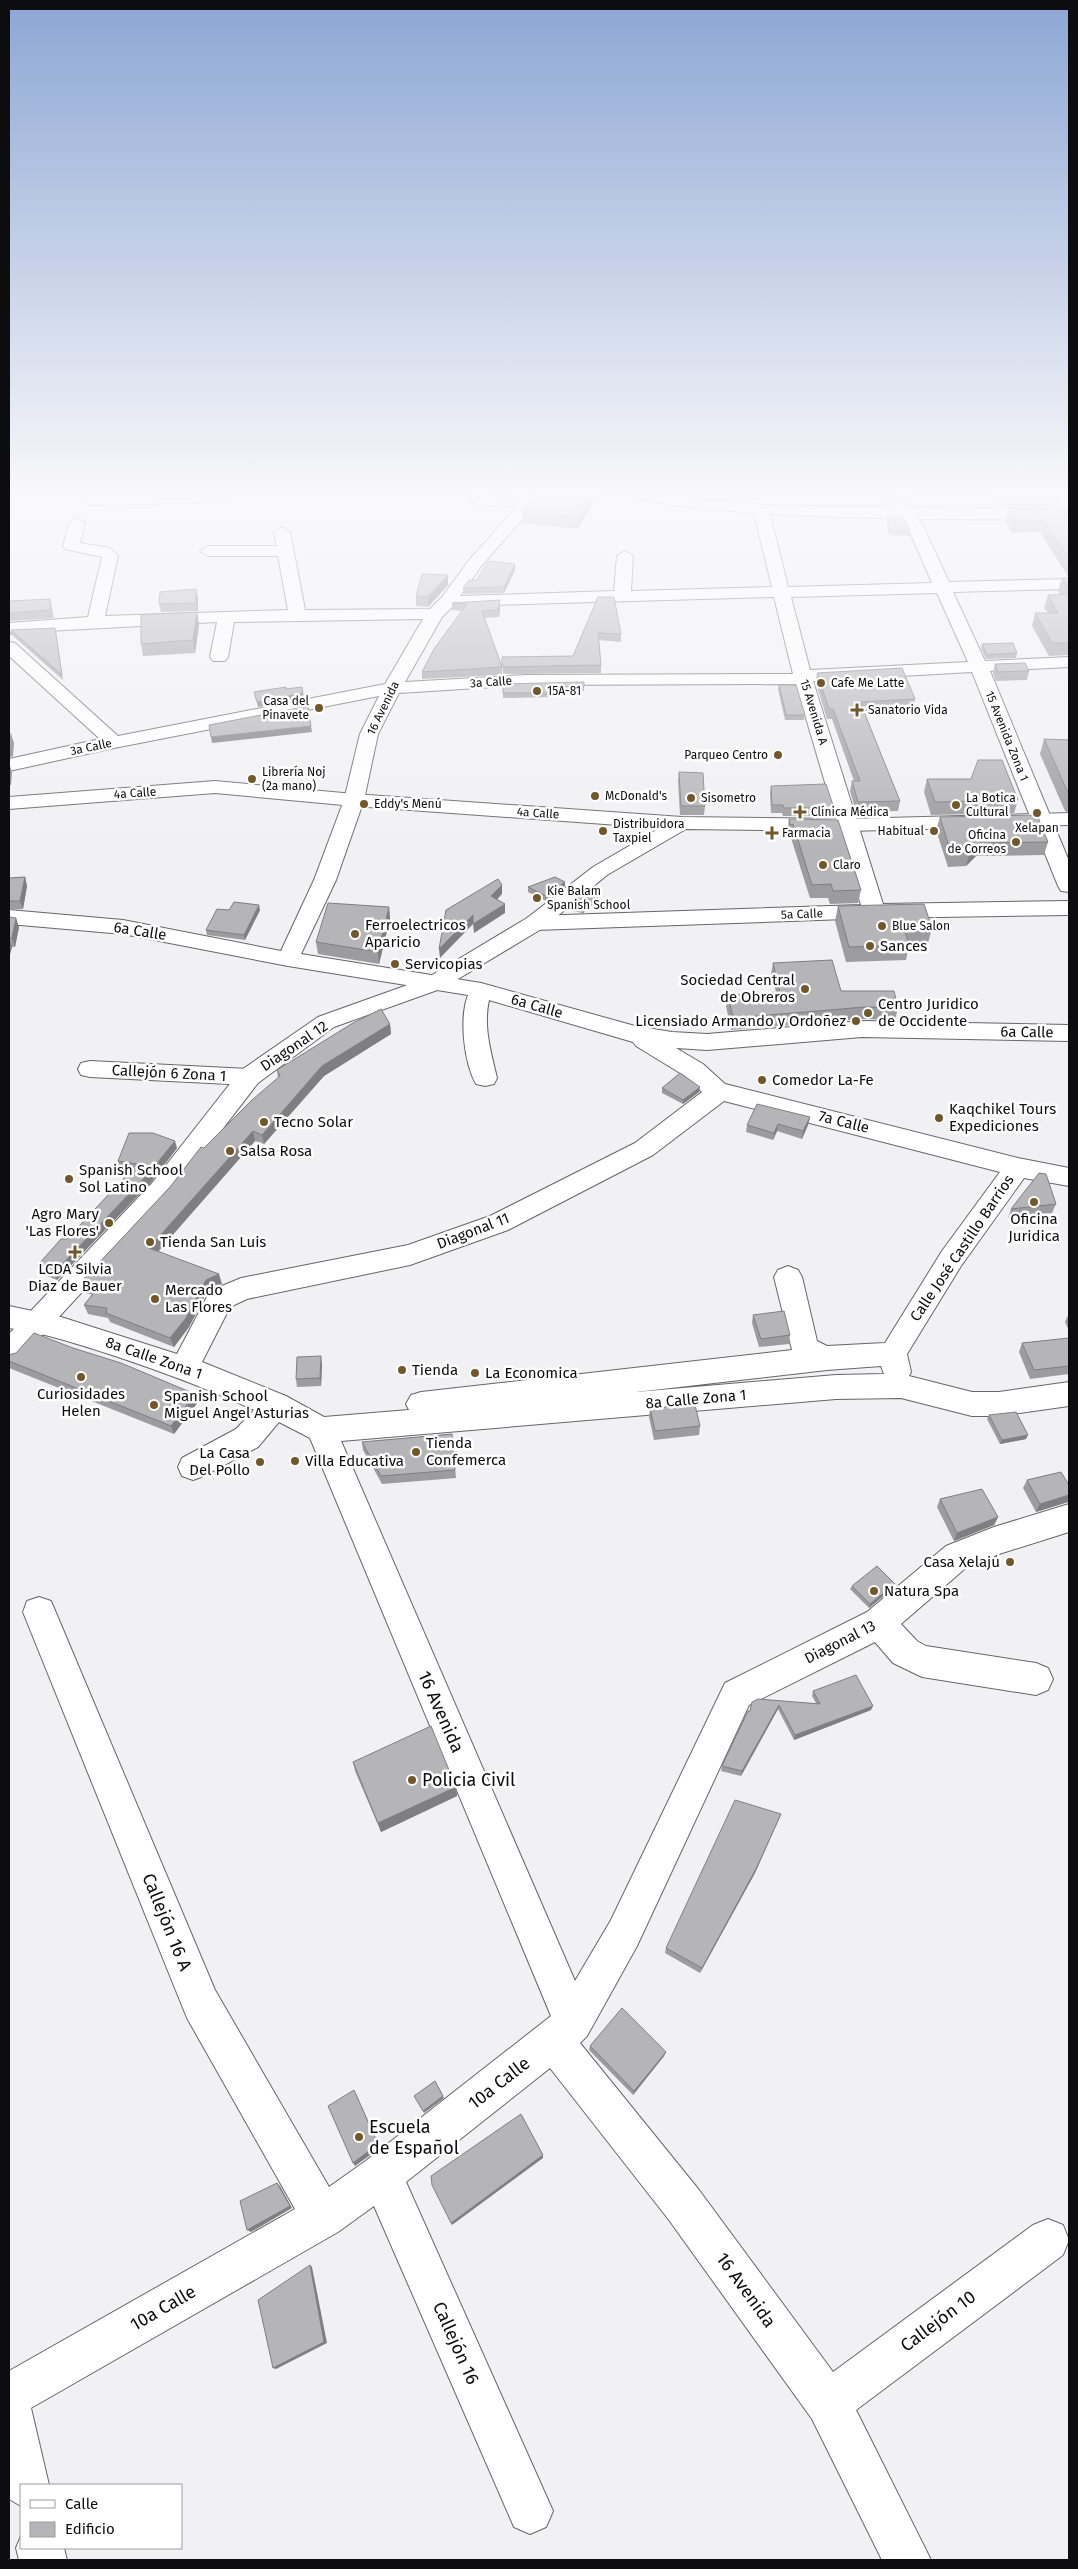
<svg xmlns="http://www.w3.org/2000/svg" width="1078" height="2569" font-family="'Fira Sans',sans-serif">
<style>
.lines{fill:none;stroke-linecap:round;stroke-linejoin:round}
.minor-casing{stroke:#666567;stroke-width:2}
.major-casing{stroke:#666567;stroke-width:2}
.minor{fill:#fff;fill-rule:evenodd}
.major{fill:#fff;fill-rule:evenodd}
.wall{fill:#9c9b9d}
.shaded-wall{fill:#7f7e80}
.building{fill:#b5b4b7;stroke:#7f7e80}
.poi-dot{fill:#715729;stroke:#fff;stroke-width:2}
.labels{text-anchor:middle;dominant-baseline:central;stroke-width:5;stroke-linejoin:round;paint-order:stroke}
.far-street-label{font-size:12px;fill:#0d0c0e;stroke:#fff}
.far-poi-label{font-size:12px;fill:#0d0c0e;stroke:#fff;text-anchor:start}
.poi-label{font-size:15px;fill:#0d0c0e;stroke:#fff;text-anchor:start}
.street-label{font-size:15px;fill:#0d0c0e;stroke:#fff}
.near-street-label{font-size:18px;fill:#0d0c0e;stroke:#fff}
.near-poi-label{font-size:18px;fill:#0d0c0e;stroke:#fff;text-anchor:start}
</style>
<rect width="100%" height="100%" fill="#f1f0f3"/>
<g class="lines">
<defs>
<path id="minor" d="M221,491H236L230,500L225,502L90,505L82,500L90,495L220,493Z
M531,491H547L482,565L460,596L614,591L617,556L625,551L633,556L631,591L772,587L753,510L761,505L769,510L788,587L932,583L907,525L880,491H895L922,524L949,582L1069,579V589L953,592L985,661L1069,657V667L990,671L1069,861V892L1061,891L1058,886L972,672L813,681L883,904L1069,901V915L874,918L535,930L527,928L524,923L527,918L535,916L861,905L796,684L526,685L399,693L378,734L364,800L336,880L301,954L481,983L635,1026L672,1032L707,1034L862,1021L1069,1025V1041L862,1037L707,1050L676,1048L703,1064L725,1084L1018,1158L1069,1168V1186L1024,1178L961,1266L907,1354L911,1372L909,1376L972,1392H999L1069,1382V1406L999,1416H972L901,1398L836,1399L341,1441L575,1981L611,1920L725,1683L867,1612L946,1546L994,1527L1069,1504V1532L999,1554L968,1566L901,1624L917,1641L926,1646L1036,1663L1048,1668L1053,1679L1048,1690L1036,1695L922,1677L893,1663L875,1642L749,1705L637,1946L587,2036L580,2043L699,2190L833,2372L1033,2225L1048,2219L1063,2225L1069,2240L1063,2255L856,2410L931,2560H882L812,2419L669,2220L550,2068L406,2182L553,2511L546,2527L530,2534L514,2527L374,2206L338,2232L31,2408L49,2485H21V2506L9,2499V2371L295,2209L187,2018L23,1612L27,1601L39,1597L51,1601L215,1990L329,2187L367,2160L551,2016L310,1438L279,1422L258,1447L204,1476L193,1480L182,1476L178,1467L182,1458L236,1429L254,1410C207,1388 160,1371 112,1355C78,1344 44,1333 9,1328V1306L61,1317L177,1354L210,1291L241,1278L408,1245L490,1216L635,1143L702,1092L685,1076L636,1046L633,1042L489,1000C483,1027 491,1052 497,1078L494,1084L485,1086L476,1084C464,1063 459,1018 468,995L288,966L123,934L9,924V910L123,920L281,951L314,880L344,800L360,734L379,696L114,748L9,771V759L100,739L9,656V642L15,643L118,736L385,684L423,619L234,622L228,657L225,661H213L210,657L217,622L9,633V623L88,617L102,557L65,549L63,546L69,523L77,518L85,523L80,543L110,548L118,556L105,616L288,610L278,556H208L200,551L208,546H277L274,532L282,527L290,532L305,610L430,609L442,597L470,559L517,507L478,504L473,502L470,499L473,496L524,498ZM937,593L968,662L810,670L791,597ZM774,597L793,674L526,675L405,682L442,617L453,606ZM724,1101L1000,1172L942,1251L885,1343L827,1346L817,1341L802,1277L798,1270L788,1266L778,1270L774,1277L792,1350L421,1392L411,1395L406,1404L409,1410L324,1417L286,1396L202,1362L230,1307L247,1299L410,1265L508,1230L653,1155ZM881,1366L884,1374L836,1375L636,1392L827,1370Z
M671,491H685L688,501L685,504H675Z
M1051,491H1065L1069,498V517L1064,515Z
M90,1061L249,1069L258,1071L261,1077L258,1083L249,1085L90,1077L81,1075L78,1069L81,1063Z
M21,2536V2548H64L67,2560H19L16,2548Z"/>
<path id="major" d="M613,491H642L700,500L780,506L1069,509V519C1006,520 942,519 879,518C792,516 706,513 621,496Z
M215,781L354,794L682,817L848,819L1069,813V825L848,831L686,829L607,875L543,928L443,988L334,1027L258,1083L171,1196L19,1360L9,1363V1334L153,1182L240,1071L318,1017L427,978L527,918L593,867L660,828L354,806L215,793L9,809V797Z"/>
</defs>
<use href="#minor" class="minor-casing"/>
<use href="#major" class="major-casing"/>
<use href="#minor" class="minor"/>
<use href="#major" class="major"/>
</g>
<path class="wall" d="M499,491H529L523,496L500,495Z
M538,491H600L578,529L522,523V511Z
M897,491H909L911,495L909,505Z
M990,491H1059L1061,495L1058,507L997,506L989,493Z
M882,496L890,501L889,505H883L882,500Z
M1069,508V578L1040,532L1012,533L1005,521L1008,509Z
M887,516L910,531V536L889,535L886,520Z
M515,570L504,593L464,594L463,588L477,580Z
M448,575V585L428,607L416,606V596Z
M1062,578H1069V655L1049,656L1032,626L1035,613H1048L1044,608L1048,595H1060L1058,591Z
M598,597L621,634V642L599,640L601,665V673L503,674L502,657L573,656Z
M198,598V611L161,612L159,604Z
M50,599L54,618L9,621V622V601Z
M452,603L500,607L499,617L484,618L502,667V675L422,679V672L462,611L452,610Z
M197,612L199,625L195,653L143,656L141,644Z
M55,628L56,632L63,680L12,635L11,630Z
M982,644L1017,653L1016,658L986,659L981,648Z
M995,664L1029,671L1027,680L996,681L993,673Z
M817,673L915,699L913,709L864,711L900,801L898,811L856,812L850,791L852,781H854L832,719H827L816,683Z
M584,682V691H554V697L503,698V684Z
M779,685L805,715L804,720H785L778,689Z
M1044,739L1069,740V813L1065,811L1040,754Z
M679,772L705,806L704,815H680L678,781Z
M927,779L1018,800L1014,813L931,815L924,792Z
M771,786L834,808L833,816H783L782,813H771L770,794Z
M940,817L1048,842L1044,855L976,856L966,866L948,867L936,830Z
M789,819L861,890L858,903L830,904L828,898H810L791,838H788L787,832Z
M25,877L27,886L23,909L9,910V878Z
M565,882V886L546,901L528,892V887Z
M598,896L597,901L583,913L567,910V906Z
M838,906L932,928L928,943H909V945L906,960L846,962L835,921Z
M389,907L390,919L379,964L318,954L316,942Z
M229,910H260L245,940L207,935L206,930Z
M9,917L19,927L15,947H12L9,958Z
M773,963L841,991L898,1008L895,1020L862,1019L731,1030L726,1006L728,995L776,992L771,974Z
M390,1024L391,1034L324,1076L264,1144L255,1141L158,1252L222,1284L208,1290L189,1327L174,1347L110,1322L108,1318L88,1314L84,1305L92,1295L85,1292L81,1282L170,1187L204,1148L278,1078L277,1070Z
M662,1088L699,1092L683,1104L662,1093Z
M810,1117L808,1125L802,1139L777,1131L773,1140L746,1132L747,1125Z
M177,1148L152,1181L57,1280L40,1273L37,1266L67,1239L132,1170L120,1169L118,1161Z
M1056,1204L1052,1213L1008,1218L1011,1209Z
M1069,1313V1331L1065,1322Z
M753,1315L790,1335L789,1344L759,1347L752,1323Z
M1069,1338V1374L1030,1379L1019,1352L1022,1343Z
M73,1348L195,1394L198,1402L174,1434L9,1368V1355Z
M322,1364L321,1386L297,1387L296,1379Z
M650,1408L700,1426L699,1435L654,1440L649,1417Z
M989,1415L1026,1439L1000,1444L987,1419Z
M452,1434L456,1478L382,1484L363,1450L362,1442Z
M1027,1480L1069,1485V1503L1068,1502L1036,1512L1023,1488Z
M940,1499L998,1517L994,1525L954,1541L937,1507Z
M852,1586L893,1588L869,1608L850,1589Z
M813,1691L871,1710L794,1740L778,1709L741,1776L721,1771L722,1766L750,1711L752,1702L816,1703L812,1696Z
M353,1762L456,1787L457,1796L381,1832L355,1771Z
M781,1814L755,1873L700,1973L665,1953L666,1948Z
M590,2046L666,2052L664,2056L633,2095L589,2050Z"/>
<path class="shaded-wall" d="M523,491H529L523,496Z
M594,491H600L578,529V518Z
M515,564V570L504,593V587Z
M448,575V585L428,607V597Z
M196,589L198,598V611L196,603Z
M500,600V607L499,617L498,610Z
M197,612L199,625L195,653L193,640Z
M9,627L12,635H9Z
M303,693L304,698L258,707L257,702Z
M311,726L312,732L212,743L211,737Z
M11,734L14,743L13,756L9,758V748Z
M9,763L12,772L11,785L9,786Z
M980,843L976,856L966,866L970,853Z
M25,877L27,886L23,909L20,901Z
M565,882V886L546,901V896Z
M502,885V894L492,905L491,896Z
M598,896L597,901L583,913V908Z
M505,904V913L474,933L473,924Z
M259,905L260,910L245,940L244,935Z
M389,907L390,919L379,964L378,952Z
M473,915V924L440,958L439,949Z
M16,918L19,927L15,947L12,938Z
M9,938L12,947L9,958Z
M390,1024L391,1034L324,1076L264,1144L262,1135L322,1066Z
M700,1087L699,1092L683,1104V1100Z
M810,1117L808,1125L802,1139L803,1131Z
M778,1124L777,1131L773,1140L774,1133Z
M253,1131L255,1141L152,1258L149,1248Z
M175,1141L177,1148L152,1181L57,1280L54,1273Z
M219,1274L222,1284L208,1290L189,1327L174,1347L170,1338L206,1280Z
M321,1356L322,1364L321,1386L320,1378Z
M195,1394L198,1402L174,1434L171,1426Z
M1028,1435L1026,1439L1000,1444L1002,1440Z
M1069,1495V1501L1068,1502L1036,1512L1040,1504Z
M998,1517L994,1525L954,1541L957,1533Z
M895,1584L893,1588L869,1608L870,1604Z
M779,1705L778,1709L741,1776L742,1771Z
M873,1706L871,1710L794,1740L795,1735Z
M456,1787L457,1796L381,1832L378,1823Z
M781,1814L755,1873L700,1973L702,1968Z
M666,2052L664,2056L633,2095L634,2091Z
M356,2094L380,2148L355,2166L353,2163Z
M443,2096L444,2098L424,2113L423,2111Z
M543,2155V2158L452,2225L451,2223Z
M277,2183L280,2186L292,2208L251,2232L247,2230Z
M310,2265L312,2267L327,2343L276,2369L273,2368Z"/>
<path class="building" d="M538,491H594L578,518L522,511Z
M998,491H1059L1061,495L1000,494Z
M882,496H886L890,501H883Z
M1069,508V559L1043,520L1015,521L1008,509Z
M887,516H902L910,531H890Z
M488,561L515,564L504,587L463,588L469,580H477Z
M422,574L448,575L428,597L416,596Z
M1062,578H1069V591Z
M196,589V603L159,604L160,592Z
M1069,594V643H1052L1035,613H1058L1048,595Z
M598,597H614L621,634L598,633L601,665L502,667V657L573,656Z
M50,599L51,610L9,613V601Z
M500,600L498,610L482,611L502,667L422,672L434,649L467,604L452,603Z
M197,612L193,640L141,644V615Z
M55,628L62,675L11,630Z
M1013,643L1017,653L987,655L982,644Z
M1025,663L1029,671L998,672L995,664Z
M902,668L915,699L860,702L900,801L858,802L852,781H860L833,709H829L817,673Z
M584,682V687H553L554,693H503V684Z
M779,685H796L805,715H786Z
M286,687V689L302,687L303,693L257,702L254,692Z
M308,706L311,726L211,737L209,725Z
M9,734H11L10,747L9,748Z
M1044,739L1069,740V795Z
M978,760H1002L1018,800L935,802L927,779H971Z
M679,772L703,773L705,806H681Z
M826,784L834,808H784L783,805H772L771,786Z
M1037,815L1048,842L980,843L970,853H951L940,817Z
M789,819L838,820L861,890L833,891L831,884L812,885L793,824L790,825Z
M25,877L20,901H9V878Z
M555,877L565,882L546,896L528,887Z
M498,879L502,885L491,896L505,904L473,924V915L439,949L446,910Z
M585,891L598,896L583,908L567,906Z
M234,902L259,905L244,935L206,930L217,909L229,910Z
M328,903L389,907L378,952L316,942Z
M924,904L932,928H904L909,945L849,947L838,906Z
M9,917L16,918L12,938H9V940Z
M832,960L841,991H894L898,1008L865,1007L733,1018L728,995L780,992L773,963Z
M381,1009L390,1024L322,1066L262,1135L253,1131L149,1248L219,1274L206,1280L186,1318L170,1338L106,1313L107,1308L84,1305L97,1289L81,1282L170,1187L201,1147L204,1148L252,1100L280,1076L277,1070L353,1023Z
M680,1073L700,1087L683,1100L662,1088Z
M757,1104L810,1117L803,1131L778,1124L774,1133L747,1125Z
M129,1133H153L175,1141L149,1173L54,1273L37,1266L61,1239H67L137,1164L118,1161Z
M1039,1173L1046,1174L1056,1204L1011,1209Z
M784,1311L790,1335L761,1339L753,1315Z
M34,1333L73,1348L121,1363L195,1394L171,1426L9,1361V1355L16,1353Z
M1069,1338V1366L1034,1370L1022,1343Z
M321,1356L320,1378L296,1379L297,1357Z
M695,1405L700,1426L655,1431L650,1408Z
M1016,1412L1028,1435L1002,1440L989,1415Z
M452,1434L455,1470L381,1476L362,1442Z
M1061,1472L1069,1485V1495L1040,1504L1027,1480Z
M982,1489L998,1517L957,1533L940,1499Z
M877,1566L895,1584L870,1604L852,1586Z
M856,1675L873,1706L795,1735L779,1705L742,1771L722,1766L748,1711H750L752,1702L758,1699L820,1704L813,1691Z
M431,1726L456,1787L378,1823L353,1762Z
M735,1800L781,1814L757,1867L702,1968L666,1948Z
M622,2008L666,2052L634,2091L590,2046Z
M435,2081L443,2096L423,2111L414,2096Z
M354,2090L378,2144L353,2163L328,2106Z
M521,2114L543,2155L451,2223L432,2185L431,2176Z
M277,2183L290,2206L247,2230L240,2201Z
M310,2265L324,2342L273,2368L258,2300Z"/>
<linearGradient id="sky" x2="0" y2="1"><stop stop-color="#8ca6d4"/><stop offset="0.58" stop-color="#f9f8fa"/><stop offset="1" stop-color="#f9f8fa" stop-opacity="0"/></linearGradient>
<rect width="1078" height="850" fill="url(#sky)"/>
<g class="poi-dot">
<circle cx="821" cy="683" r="5"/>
<circle cx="537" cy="691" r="5"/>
<circle cx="319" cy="708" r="5"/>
<path d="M854.5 702.5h5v5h5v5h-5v5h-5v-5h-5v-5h5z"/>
<circle cx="778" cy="755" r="5"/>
<circle cx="252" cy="779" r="5"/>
<circle cx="595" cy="796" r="5"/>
<circle cx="691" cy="798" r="5"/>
<circle cx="364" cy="804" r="5"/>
<circle cx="956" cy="805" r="5"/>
<path d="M797.5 804.5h5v5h5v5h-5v5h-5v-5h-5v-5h5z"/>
<circle cx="1037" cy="813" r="5"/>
<circle cx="603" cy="831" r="5"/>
<circle cx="934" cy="831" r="5"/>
<path d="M769.5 825.5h5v5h5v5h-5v5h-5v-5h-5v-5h5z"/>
<circle cx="1016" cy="842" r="5"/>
<circle cx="823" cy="865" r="5"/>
<circle cx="537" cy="898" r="5"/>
<circle cx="882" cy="926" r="5"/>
<circle cx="355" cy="934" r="5"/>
<circle cx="870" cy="946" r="5"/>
<circle cx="395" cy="964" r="5"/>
<circle cx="805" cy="989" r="5"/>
<circle cx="868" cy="1013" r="5"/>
<circle cx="856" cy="1021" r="5"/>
<circle cx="762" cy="1080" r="5"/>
<circle cx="939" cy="1118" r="5"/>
<circle cx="264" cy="1122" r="5"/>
<circle cx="230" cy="1151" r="5"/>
<circle cx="69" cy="1179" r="5"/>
<circle cx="1034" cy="1202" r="5"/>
<circle cx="109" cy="1223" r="5"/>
<circle cx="150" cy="1242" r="5"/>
<path d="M72.5 1244.5h5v5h5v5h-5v5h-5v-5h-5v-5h5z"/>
<circle cx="155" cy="1299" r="5"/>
<circle cx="402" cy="1370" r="5"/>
<circle cx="475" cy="1373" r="5"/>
<circle cx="81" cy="1377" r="5"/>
<circle cx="154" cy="1405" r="5"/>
<circle cx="416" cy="1452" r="5"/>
<circle cx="295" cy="1461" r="5"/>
<circle cx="260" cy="1462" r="5"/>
<circle cx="1010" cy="1562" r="5"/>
<circle cx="874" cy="1591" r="5"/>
<circle cx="412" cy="1780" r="5"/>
<circle cx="359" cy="2137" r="5"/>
</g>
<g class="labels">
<g class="far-street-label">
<text transform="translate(491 682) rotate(-4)">3a Calle</text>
<text transform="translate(383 708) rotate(-64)">16 Avenida</text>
<text transform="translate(814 712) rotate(73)">15 Avenida A</text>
<text transform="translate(1007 736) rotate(68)">15 Avenida Zona 1</text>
<text transform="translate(91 747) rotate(-12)">3a Calle</text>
<text transform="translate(135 793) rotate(-4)">4a Calle</text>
<text transform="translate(538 813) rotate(4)">4a Calle</text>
<text transform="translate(802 914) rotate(-2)">5a Calle</text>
</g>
<g class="far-poi-label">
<text x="831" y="683">Cafe Me Latte</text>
<text x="547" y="691">15A-81</text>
<text x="309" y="701" text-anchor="end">Casa del<tspan x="309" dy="14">Pinavete</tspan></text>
<text x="868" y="710">Sanatorio Vida</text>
<text x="768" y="755" text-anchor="end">Parqueo Centro</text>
<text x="262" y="772">Librería Noj<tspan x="262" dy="14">(2a mano)</tspan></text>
<text x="605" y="796">McDonald's</text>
<text x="701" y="798">Sisometro</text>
<text x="966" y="798">La Botica<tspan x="966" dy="14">Cultural</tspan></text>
<text x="374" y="804">Eddy's Menú</text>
<text x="811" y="812">Clínica Médica</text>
<text x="613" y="824">Distribuidora<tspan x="613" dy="14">Taxpiel</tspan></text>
<text x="1037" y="828" text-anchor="middle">Xelapan</text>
<text x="924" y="831" text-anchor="end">Habitual</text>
<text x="782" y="833">Farmacia</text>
<text x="1006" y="835" text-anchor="end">Oficina<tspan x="1006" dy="14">de Correos</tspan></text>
<text x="833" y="865">Claro</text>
<text x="547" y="891">Kie Balam<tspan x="547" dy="14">Spanish School</tspan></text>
<text x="892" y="926">Blue Salon</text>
</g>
<g class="poi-label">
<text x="365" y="925">Ferroelectricos<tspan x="365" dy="17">Aparicio</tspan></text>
<text x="880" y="946">Sances</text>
<text x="405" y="964">Servicopias</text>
<text x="795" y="980" text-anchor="end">Sociedad Central<tspan x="795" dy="17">de Obreros</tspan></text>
<text x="878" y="1004">Centro Juridico<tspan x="878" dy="17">de Occidente</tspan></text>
<text x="846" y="1021" text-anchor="end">Licensiado Armando y Ordoñez</text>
<text x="772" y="1080">Comedor La-Fe</text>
<text x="949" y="1109">Kaqchikel Tours<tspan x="949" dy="17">Expediciones</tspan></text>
<text x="274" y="1122">Tecno Solar</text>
<text x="240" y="1151">Salsa Rosa</text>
<text x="79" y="1170">Spanish School<tspan x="79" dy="17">Sol Latino</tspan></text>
<text x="99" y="1214" text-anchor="end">Agro Mary<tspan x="99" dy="17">'Las Flores'</tspan></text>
<text x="1034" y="1219" text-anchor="middle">Oficina<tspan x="1034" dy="17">Juridica</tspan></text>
<text x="160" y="1242">Tienda San Luis</text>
<text x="75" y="1269" text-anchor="middle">LCDA Silvia<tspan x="75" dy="17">Diaz de Bauer</tspan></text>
<text x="165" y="1290">Mercado<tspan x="165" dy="17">Las Flores</tspan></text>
<text x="412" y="1370">Tienda</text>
<text x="485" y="1373">La Economica</text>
<text x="81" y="1394" text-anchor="middle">Curiosidades<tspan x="81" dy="17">Helen</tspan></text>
<text x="164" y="1396">Spanish School<tspan x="164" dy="17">Miguel Angel Asturias</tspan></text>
<text x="426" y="1443">Tienda<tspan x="426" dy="17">Confemerca</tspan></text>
<text x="250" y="1453" text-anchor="end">La Casa<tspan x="250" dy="17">Del Pollo</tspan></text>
<text x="305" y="1461">Villa Educativa</text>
<text x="1000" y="1562" text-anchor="end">Casa Xelajú</text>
<text x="884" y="1591">Natura Spa</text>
</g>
<g class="street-label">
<text transform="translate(140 931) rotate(9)">6a Calle</text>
<text transform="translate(537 1006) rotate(16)">6a Calle</text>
<text transform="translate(1027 1032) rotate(1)">6a Calle</text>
<text transform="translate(294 1046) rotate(-34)">Diagonal 12</text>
<text transform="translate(169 1073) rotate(3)">Callejón 6 Zona 1</text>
<text transform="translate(844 1122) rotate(14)">7a Calle</text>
<text transform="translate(473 1231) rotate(-21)">Diagonal 11</text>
<text transform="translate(962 1248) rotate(-56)">Calle José Castillo Barrios</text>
<text transform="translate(154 1358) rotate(19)">8a Calle Zona 1</text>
<text transform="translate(696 1399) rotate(-5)">8a Calle Zona 1</text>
<text transform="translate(840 1642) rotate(-27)">Diagonal 13</text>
</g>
<g class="near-street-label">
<text transform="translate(441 1712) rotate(66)">16 Avenida</text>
<text transform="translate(167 1922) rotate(68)">Callejón 16 A</text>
<text transform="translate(499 2083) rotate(-38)">10a Calle</text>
<text transform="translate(746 2290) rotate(54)">16 Avenida</text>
<text transform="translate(163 2308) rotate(-30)">10a Calle</text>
<text transform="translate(938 2321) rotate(-37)">Callejón 10</text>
<text transform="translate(456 2343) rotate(66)">Callejón 16</text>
</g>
<g class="near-poi-label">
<text x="422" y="1780">Policia Civil</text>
<text x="369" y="2127">Escuela<tspan x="369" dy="21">de Español</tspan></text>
</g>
</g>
<rect width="1078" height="2569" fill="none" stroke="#0d0c0e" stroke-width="20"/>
<rect x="20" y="2484" width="162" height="65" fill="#ffffff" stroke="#9e9e9f"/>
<rect x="30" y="2500" width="25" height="8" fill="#ffffff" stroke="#9e9e9f"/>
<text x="65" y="2509" font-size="15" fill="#0d0c0e">Calle</text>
<rect x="30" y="2522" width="25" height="15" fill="#b5b4b7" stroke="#9e9e9f"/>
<text x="65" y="2534" font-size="15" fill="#0d0c0e">Edificio</text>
</svg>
